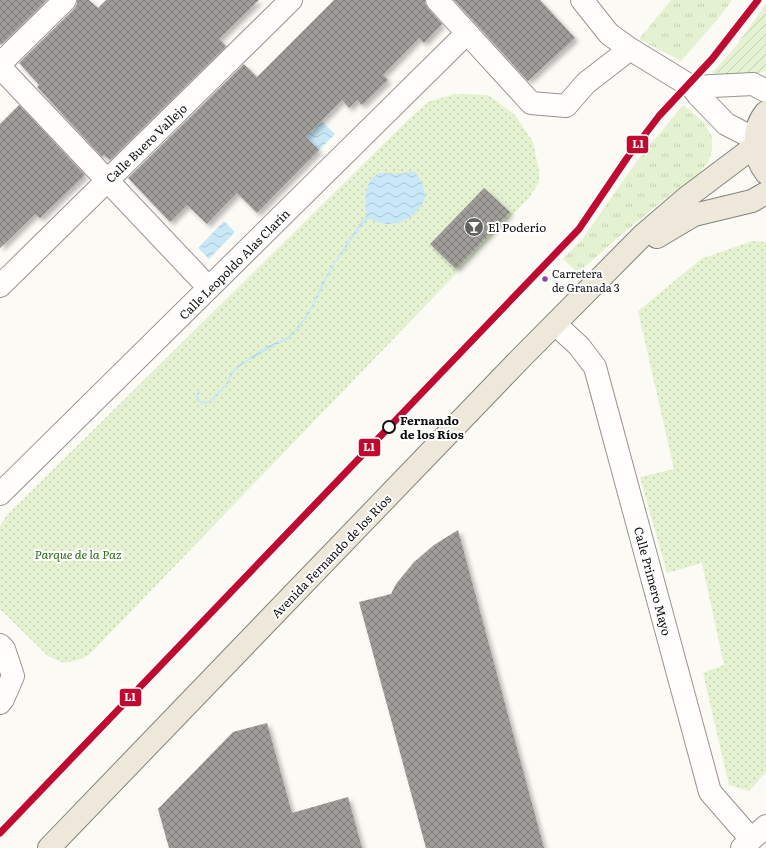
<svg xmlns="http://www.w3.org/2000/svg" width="766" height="848" font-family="Literata,serif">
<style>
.grass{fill:url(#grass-tufts)}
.park{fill:url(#park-dots)}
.garden{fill:url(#garden-furrows)}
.water{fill:url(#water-waves)}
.building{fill:url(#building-cross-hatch);filter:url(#shadow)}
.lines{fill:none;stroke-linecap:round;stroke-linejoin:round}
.minor-casing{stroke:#959492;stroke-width:24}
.major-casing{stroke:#82827f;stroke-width:24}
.minor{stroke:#fffefd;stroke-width:22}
.major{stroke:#ede8d9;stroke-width:22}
.rail-1-casing{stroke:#fff;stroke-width:10}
.rail-1{stroke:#c00b31;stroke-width:7}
.bus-dot{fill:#8e44ad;stroke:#fff;stroke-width:1.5}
.stop-dot{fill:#fff;stroke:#0e0e0e;stroke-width:2}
.labels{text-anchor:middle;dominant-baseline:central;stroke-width:4;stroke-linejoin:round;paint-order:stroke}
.bus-label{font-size:11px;fill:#0e0e0e;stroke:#fff;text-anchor:start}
.street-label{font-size:12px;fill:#0e0e0e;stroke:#fff}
.poi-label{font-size:12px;fill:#0e0e0e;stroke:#fff;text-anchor:start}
.stop-label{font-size:12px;font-weight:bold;fill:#0e0e0e;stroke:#fff;text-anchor:start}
.park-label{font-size:12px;font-style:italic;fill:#2c6a1b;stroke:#fff}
.line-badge{stroke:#fff;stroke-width:1.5}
.badge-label{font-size:11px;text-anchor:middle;font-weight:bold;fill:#fff}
</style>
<defs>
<pattern id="grass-tufts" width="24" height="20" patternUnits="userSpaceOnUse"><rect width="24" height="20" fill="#e5f2d2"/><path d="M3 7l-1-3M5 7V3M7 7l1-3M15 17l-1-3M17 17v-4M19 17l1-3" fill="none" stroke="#c3ceb3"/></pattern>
<pattern id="park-dots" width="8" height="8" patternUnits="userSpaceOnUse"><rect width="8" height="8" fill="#e5f2d2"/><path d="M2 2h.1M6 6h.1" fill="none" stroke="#c3ceb3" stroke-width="1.8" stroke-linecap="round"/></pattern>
<pattern id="garden-furrows" width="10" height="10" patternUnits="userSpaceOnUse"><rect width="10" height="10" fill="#e5f2d2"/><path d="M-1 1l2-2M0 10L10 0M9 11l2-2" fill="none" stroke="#c3ceb3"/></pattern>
<pattern id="water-waves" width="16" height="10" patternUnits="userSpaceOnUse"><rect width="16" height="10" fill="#c8e8f8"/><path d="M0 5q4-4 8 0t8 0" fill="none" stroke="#abc6d3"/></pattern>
<pattern id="building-cross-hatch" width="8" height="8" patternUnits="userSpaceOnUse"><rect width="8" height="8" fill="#9f9c99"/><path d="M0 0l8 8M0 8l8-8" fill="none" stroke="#807e7b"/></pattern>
<filter id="shadow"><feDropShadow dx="3.5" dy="3.5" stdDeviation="2" flood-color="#0004"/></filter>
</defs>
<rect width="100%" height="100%" fill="#fcfaf4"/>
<path class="grass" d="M671,0H732L718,19L681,61L639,39Z
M683,105L703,121L712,137V150L709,161L696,177L671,194L622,234L578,273L563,259L583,238L637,161Z"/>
<path class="park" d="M455,94L488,95L515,115L533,142L539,171V182L529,198L90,654L78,660L64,663L48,656L0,609V527L6,516L409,119L428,102Z
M752,241L766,242V772L749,791L729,785L703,673L724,665L702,563L667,573L640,477L674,469L638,311L701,259Z"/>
<path class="garden" d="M766,4V71L751,75L712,73L736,46Z"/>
<path class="water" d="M313,113L335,134L319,150L294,125Z
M414,171L420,179L426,195C424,199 423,204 420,207C412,219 395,227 380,223C376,222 372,220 369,218L360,228L334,265L323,286L314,305L306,319L296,331L288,339L265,351L243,364L233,373L227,385L213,400L205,404L200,403L196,400V396L199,390L201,391L197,397L200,401L207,402L212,398L226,384L232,371L242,363L264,348L286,338L295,330L304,318L313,304L321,285L333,264L358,226L367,215C364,202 364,178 380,173C384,172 391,174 396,174C402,174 408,172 414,171Z
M224,221L235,232L209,259L198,248Z"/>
<path class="building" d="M0,0H47L1,45L0,44Z
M77,0H89L98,8L106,0H259L219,39L226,46L110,160L104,155L102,157L37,87L39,85L19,63L74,9L77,4Z
M334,0H425V3L428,8L442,24L424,43L419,38L383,75L388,80L362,105L357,100L349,108L342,100L306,137L319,150L257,213L237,193L207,224L187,205L170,222L128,178L244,64L257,77Z
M454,0H540L575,38L528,81Z
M19,105L85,175L40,218L35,214L0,248V124Z
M484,188L510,212L456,269L430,244Z
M458,530L544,848H426L359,602L391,594L396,584L414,562L434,545Z
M267,723L292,813L348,797L362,848H169L158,809L233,732Z"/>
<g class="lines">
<defs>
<path id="minor" d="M437,0L531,103L566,106L586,83L630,49
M582,0L609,34L630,49L692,87L698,95L726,124L755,139
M0,64L65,0
M0,67L209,288
M692,87L753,84L766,91
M0,286L291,0
M555,324L579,346L595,367L710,792L751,839
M0,494L467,33
M0,645L4,649L13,676L3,699L0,703
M742,848L766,826"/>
<path id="major" d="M766,112C751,130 753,156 766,173
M657,237L694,215L752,201L766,193
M49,848L520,359L644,234L686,198L755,146"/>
</defs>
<use href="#minor" class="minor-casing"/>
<use href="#major" class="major-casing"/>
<use href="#minor" class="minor"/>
<use href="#major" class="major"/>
<defs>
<path id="rail-1" d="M0,833L579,229L627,158L659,116L712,59L758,0"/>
</defs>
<use href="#rail-1" class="rail-1-casing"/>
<use href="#rail-1" class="rail-1"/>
</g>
<defs>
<symbol id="bar-disc" viewBox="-11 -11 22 22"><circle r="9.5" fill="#61615e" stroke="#fff"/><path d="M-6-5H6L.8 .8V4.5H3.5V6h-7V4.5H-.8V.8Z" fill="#fff"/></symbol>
</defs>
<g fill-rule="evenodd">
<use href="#bar-disc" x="463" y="216" width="22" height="22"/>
</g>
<circle class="bus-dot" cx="545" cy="279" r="3.5"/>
<circle class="stop-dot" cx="389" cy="427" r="6"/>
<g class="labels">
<g class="bus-label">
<text x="552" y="273">Carretera<tspan x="552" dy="14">de Granada 3</tspan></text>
</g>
<g class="street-label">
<text transform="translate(146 143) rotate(-44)">Calle Buero Vallejo</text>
<text transform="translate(234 264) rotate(-45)">Calle Leopoldo Alas Clarín</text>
<text transform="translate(331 556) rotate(-46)">Avenida Fernando de los Ríos</text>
<text transform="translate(653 581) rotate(75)">Calle Primero Mayo</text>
</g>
<g class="poi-label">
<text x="488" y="227">El Poderío</text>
</g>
<g class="stop-label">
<text x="400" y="420">Fernando<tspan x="400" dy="14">de los Ríos</tspan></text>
</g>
<g class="park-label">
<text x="78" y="554">Parque de la Paz</text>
</g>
</g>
<g class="line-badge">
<rect x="626" y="135" width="23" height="19" rx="4" fill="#c00b31"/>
<rect x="358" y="438" width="23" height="19" rx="4" fill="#c00b31"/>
<rect x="119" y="688" width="23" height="19" rx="4" fill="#c00b31"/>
</g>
<g class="badge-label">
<text x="638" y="148">L1</text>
<text x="369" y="451">L1</text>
<text x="130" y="701">L1</text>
</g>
</svg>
